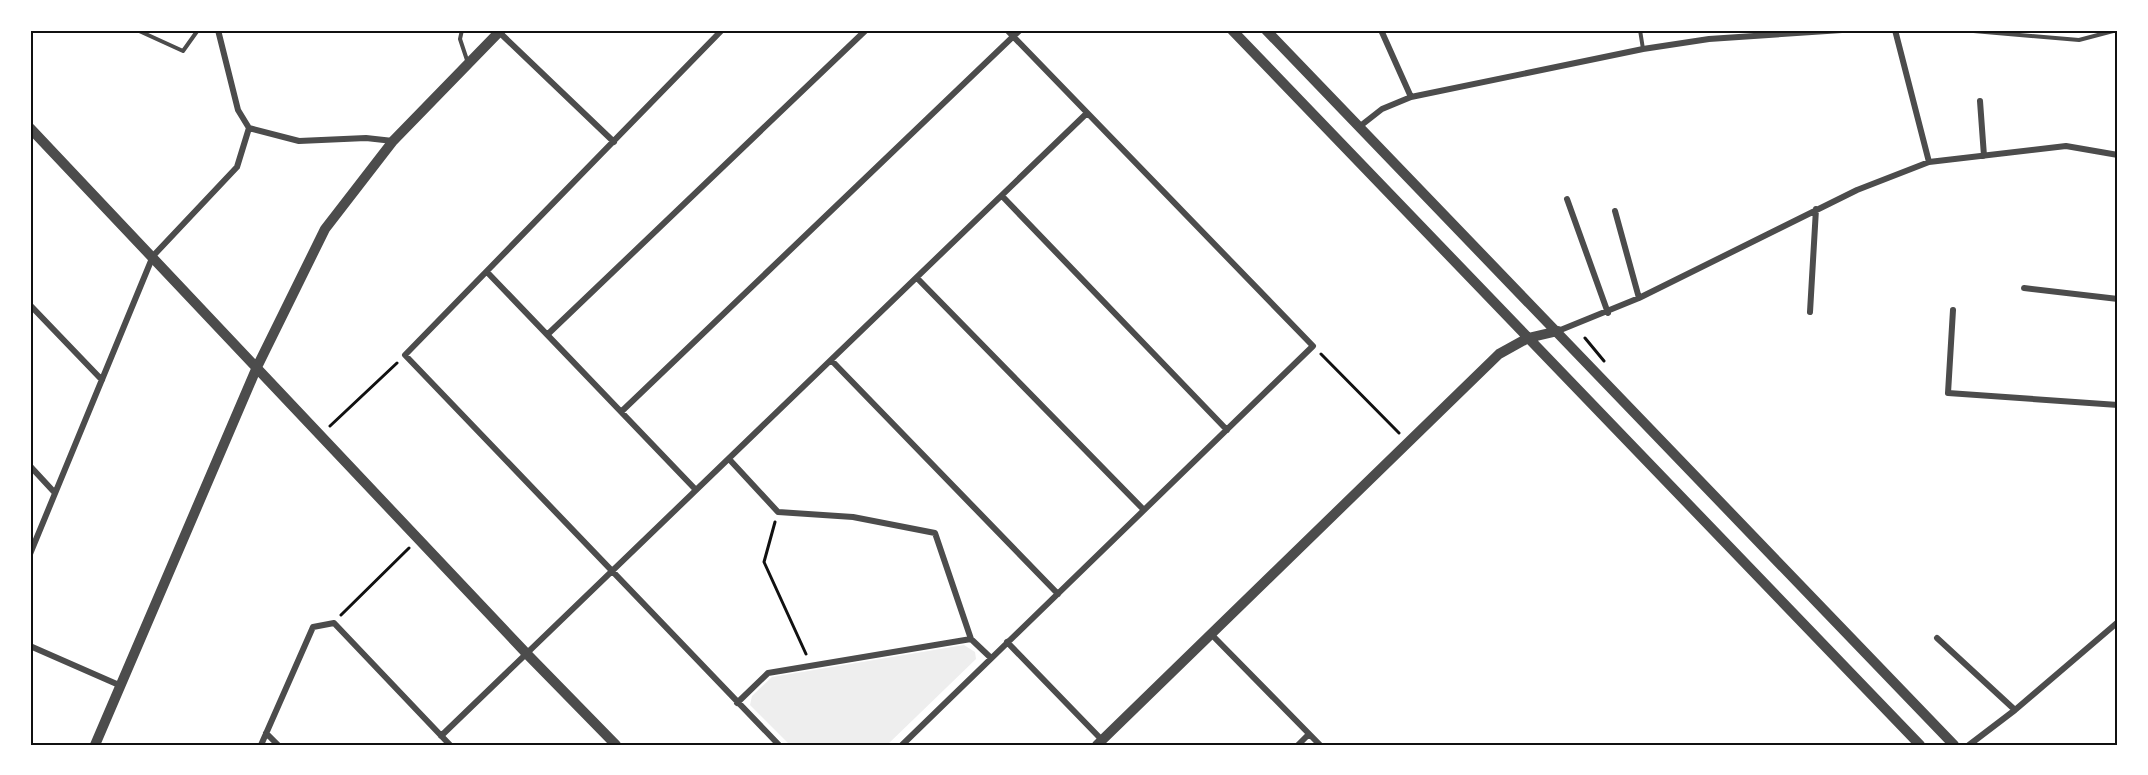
<svg xmlns="http://www.w3.org/2000/svg" width="2148" height="775" font-family="Ubuntu,sans-serif">
<style>
.green{fill:#eee}
.lines{fill:none;stroke-linecap:round;stroke-linejoin:round}
.path{stroke:#111;stroke-width:3}
.service{stroke:#4c4c4c;stroke-width:4}
.minor{stroke:#4c4c4c;stroke-width:6}
.tertiary{stroke:#4c4c4c;stroke-width:10}
.neatline{fill:none;stroke:#111;stroke-width:2}
</style>
<rect width="100%" height="100%" fill="#fff"/>
<path class="green" d="M964,645L975,652L976,659L887,745H790L750,705L752,696L772,677Z"/>
<g class="lines">
<path class="path" d="M1585,338L1604,361
M1321,354L1399,433
M330,426L397,363
M775,522L764,562L806,654
M341,615L409,548"/>
<path class="service" d="M137,30L183,51L198,30
M462,30L460,39L468,63
M1640,30L1643,49
M1962,30L2079,40L2117,30"/>
<path class="minor" d="M218,30L238,110L249,128L299,141L366,138L393,141
M722,30L405,355L779,745
M1381,30L1411,97
M1895,30L1929,162
M499,32L614,142
M1980,101L1984,156
M1359,127L1382,109L1411,97L1643,49L1709,39L1842,30
M1002,196L1227,430
M1567,199L1608,313
M1615,211L1639,298
M487,272L696,490
M917,278L1144,510
M2024,288L2118,299
M30,305L102,380
M1953,310L1948,393L2118,405
M1810,312L1816,209
M1558,331L1639,298L1857,190L1929,162L2066,146L2118,155
M548,334L866,30
M832,361L1058,594
M622,411L1020,30
M729,459L778,512L853,517L935,533L971,639L991,658
M30,466L55,493
M30,554L153,256L237,167L249,128
M1211,634L1320,745
M1937,638L2015,710
M1007,642L1102,740
M30,646L119,685
M737,703L768,673L971,639
M266,733L278,745
M441,736L1086,114
M261,745L313,627L334,623L450,745
M902,745L1313,346L1007,30
M1298,745L1309,734
M1969,745L2015,710L2118,622"/>
<path class="tertiary" d="M1232,30L1920,745
M1266,30L1954,745
M30,128L526,653L616,745
M95,745L257,367L325,229L393,141L501,30
M1097,745L1499,354L1528,338L1558,331"/>
</g>
<rect width="2148" height="775" fill="none" stroke="#ffffff" stroke-width="63"/>
<rect x="32" y="32" width="2084" height="712" class="neatline"/>
</svg>
